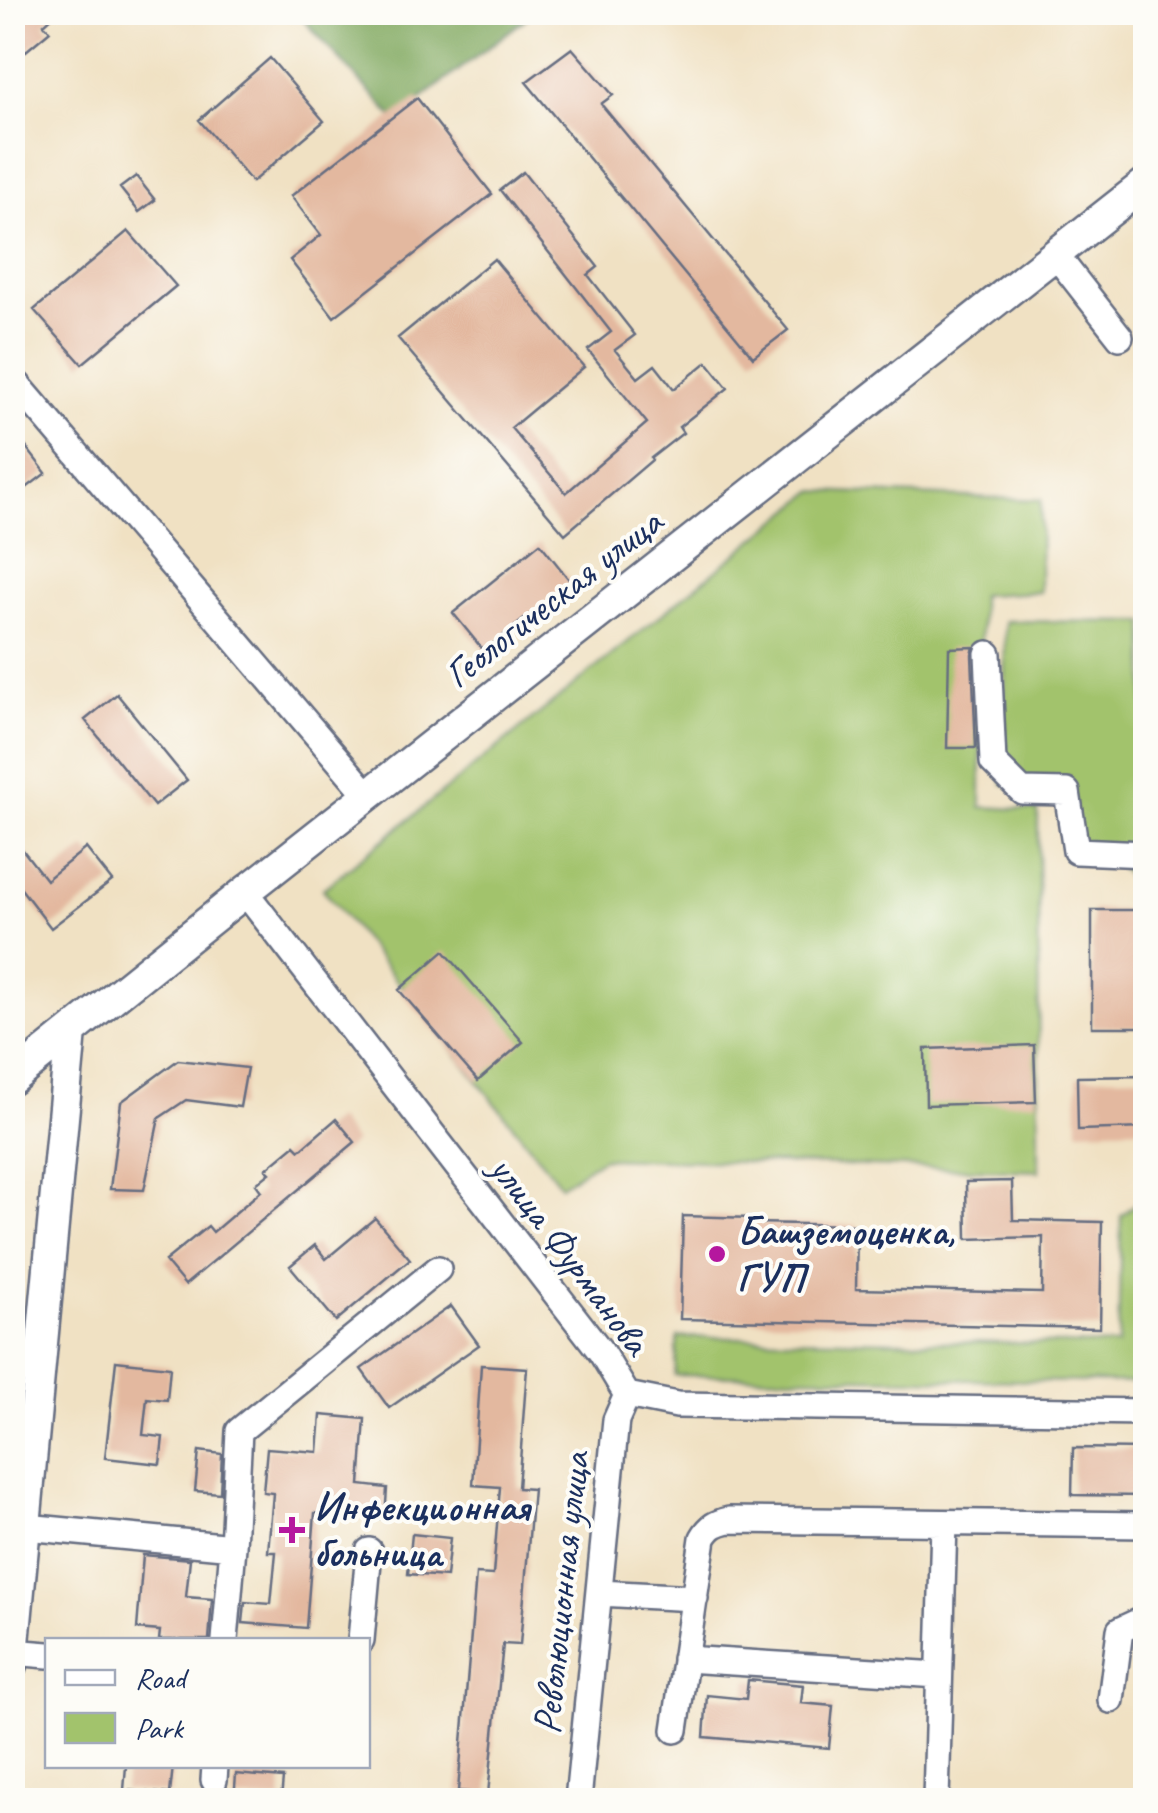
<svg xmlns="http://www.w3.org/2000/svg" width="1158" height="1813" font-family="Caveat,sans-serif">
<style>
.green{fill:#a2c36c;stroke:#5e7965;stroke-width:2.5}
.forest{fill:#81a960;stroke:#4e6c5f;stroke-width:2.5}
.building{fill:#e3b89f}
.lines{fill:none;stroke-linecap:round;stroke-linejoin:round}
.minor-casing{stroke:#666d81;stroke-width:30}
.major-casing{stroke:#666d81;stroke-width:35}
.minor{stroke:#fff;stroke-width:25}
.major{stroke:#fff;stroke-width:30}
.poi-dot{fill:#b5179e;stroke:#fdfcf7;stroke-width:4}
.labels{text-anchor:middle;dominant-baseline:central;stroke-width:8;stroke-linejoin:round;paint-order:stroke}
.street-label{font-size:40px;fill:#1b2f5e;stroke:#fdfcf7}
.poi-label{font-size:40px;font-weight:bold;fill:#1b2f5e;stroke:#fdfcf7;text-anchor:start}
</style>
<rect width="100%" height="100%" fill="#fdfcf7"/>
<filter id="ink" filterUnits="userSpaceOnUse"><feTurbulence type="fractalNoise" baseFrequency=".01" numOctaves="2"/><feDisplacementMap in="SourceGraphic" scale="20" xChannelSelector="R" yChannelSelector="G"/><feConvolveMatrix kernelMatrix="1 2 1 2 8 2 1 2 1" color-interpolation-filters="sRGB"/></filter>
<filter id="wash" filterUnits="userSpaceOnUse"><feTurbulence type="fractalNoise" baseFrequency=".0048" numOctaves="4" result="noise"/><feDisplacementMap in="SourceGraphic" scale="40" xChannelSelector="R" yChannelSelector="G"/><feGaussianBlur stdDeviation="2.25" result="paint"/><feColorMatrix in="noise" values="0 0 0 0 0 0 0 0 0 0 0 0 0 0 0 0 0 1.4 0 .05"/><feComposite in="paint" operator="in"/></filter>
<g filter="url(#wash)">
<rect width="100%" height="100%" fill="#f0e1c3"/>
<path class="green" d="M814,491L1041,500L1040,592L981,595V807L1038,810L1039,1171L603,1158L561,1185L323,889Z
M1005,621L1145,622V883H1133L1104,845L1064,844L1058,793L1003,784Z
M1145,1196V1383L675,1375L678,1337L1118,1345L1121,1216Z"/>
<path class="forest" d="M297,13H533L395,119Z"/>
<g id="blocks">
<path class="building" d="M12,12H57L44,24L50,31L20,56L12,48Z
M572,48L613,95L601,104L788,330L753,357L526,82Z
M270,58L324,121L252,182L199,120Z
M417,98L492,194L334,317L290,260L321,235L291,196Z
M523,172L598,267L588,275L635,335L615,350L638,378L655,365L674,389L707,362L728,388L679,427L683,433L651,458L652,460L565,534L398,338L494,259L584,367L511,428L566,493L647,423L588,350L611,332L500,190Z
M136,176L155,200L139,212L120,188Z
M128,231L176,286L82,364L34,310Z
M26,447L46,473L12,499V457Z
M540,543L571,582L484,651L453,613Z
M974,647L972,655L976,748H947L949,648Z
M117,694L187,780L154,806L85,720Z
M12,836L46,880L86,848L112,881L51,928L12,877Z
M1092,910H1146V1027H1092Z
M444,951L523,1042L478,1081L399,990Z
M1034,1045L1036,1102L926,1105L925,1049Z
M178,1060L247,1068L240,1107L186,1100L159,1118L144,1190L110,1189L121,1102Z
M1146,1076V1128L1078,1130L1077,1077Z
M336,1119L355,1142L185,1285L165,1261L208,1226L213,1232L261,1191L256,1184L270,1173L266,1169L295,1145L300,1150Z
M1012,1181L1013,1220L1102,1222L1100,1328L680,1319L683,1216L753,1218V1223L857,1225L856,1289L1042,1293L1043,1237L967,1239L966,1182Z
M375,1218L410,1259L336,1321L290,1266L315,1245L326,1259Z
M451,1306L479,1345L389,1408L361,1369Z
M116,1361L170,1367L167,1400L147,1398L143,1435L163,1437L160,1464L105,1458Z
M481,1365L527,1368L518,1488L533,1489L520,1645L503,1644L488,1794L458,1791L476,1574L493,1575L500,1487L473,1485Z
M321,1415L365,1419L360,1485L387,1488L385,1519L315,1513L306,1628L243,1623L245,1602L271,1604L276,1552H268L273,1493L263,1492L267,1448L318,1452Z
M1073,1448L1146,1449V1496L1072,1495Z
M199,1451L222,1454L220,1493L195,1491Z
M412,1534L450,1538L446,1577L408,1574Z
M143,1555L190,1559L186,1597L212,1599L209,1640H159L160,1631L137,1629Z
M748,1680L803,1685L801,1703L833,1706L829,1748L704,1737L707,1695L746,1699Z
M126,1766H173L170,1794L124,1790Z
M236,1774L283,1778L281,1800H234Z"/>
</g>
</g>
<g filter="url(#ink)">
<use href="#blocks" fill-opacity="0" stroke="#666d81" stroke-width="2.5"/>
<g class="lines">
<defs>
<path id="minor" d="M1055,254L1120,337
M18,385L368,795
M988,654L993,762L1022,791L1067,792L1076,851L1146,854
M245,892L601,1352L627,1395L677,1405L1146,1412
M26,1527L233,1547L225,1640
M233,1547L239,1431L438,1269
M599,1593L695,1598
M361,1640L369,1551
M12,1652L48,1655
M685,1659L939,1675
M1111,1700L1120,1630L1146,1618
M675,1730L703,1538C710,1526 716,1523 729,1520L1146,1525
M214,1780L215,1766
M578,1800L616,1420L627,1395
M936,1800L944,1523"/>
<path id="major" d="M12,1079L245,892L1146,183
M12,1665L71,1032"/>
</defs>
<use href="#minor" class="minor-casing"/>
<use href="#major" class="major-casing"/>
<use href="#minor" class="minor"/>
<use href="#major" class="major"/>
</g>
</g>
<g class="poi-dot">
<circle cx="717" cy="1254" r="10"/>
<path d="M287 1515h10v10h10v10h-10v10h-10v-10h-10v-10h10z"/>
</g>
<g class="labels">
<g class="street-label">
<text transform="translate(553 598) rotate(-38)">Геологическая улица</text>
<text transform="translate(570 1255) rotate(53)">улица Фурманова</text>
<text transform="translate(561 1593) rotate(-84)">Революционная улица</text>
</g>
<g class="poi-label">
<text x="737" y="1231">Башземоценка,<tspan x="737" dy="46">ГУП</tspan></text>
<text x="314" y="1507">Инфекционная<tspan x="314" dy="46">больница</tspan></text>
</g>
</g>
<rect width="1158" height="1813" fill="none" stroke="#fdfcf7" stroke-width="50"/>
<rect x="45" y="1638" width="325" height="130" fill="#fdfcf7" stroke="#a3aaba" stroke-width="2.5"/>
<rect x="65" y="1670" width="50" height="15" fill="#ffffff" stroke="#a3aaba" stroke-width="2.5"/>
<text x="135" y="1688" font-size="30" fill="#1b2f5e">Road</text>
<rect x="65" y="1713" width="50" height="30" fill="#a2c36c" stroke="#a3aaba" stroke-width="2.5"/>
<text x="135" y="1738" font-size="30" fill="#1b2f5e">Park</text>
</svg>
